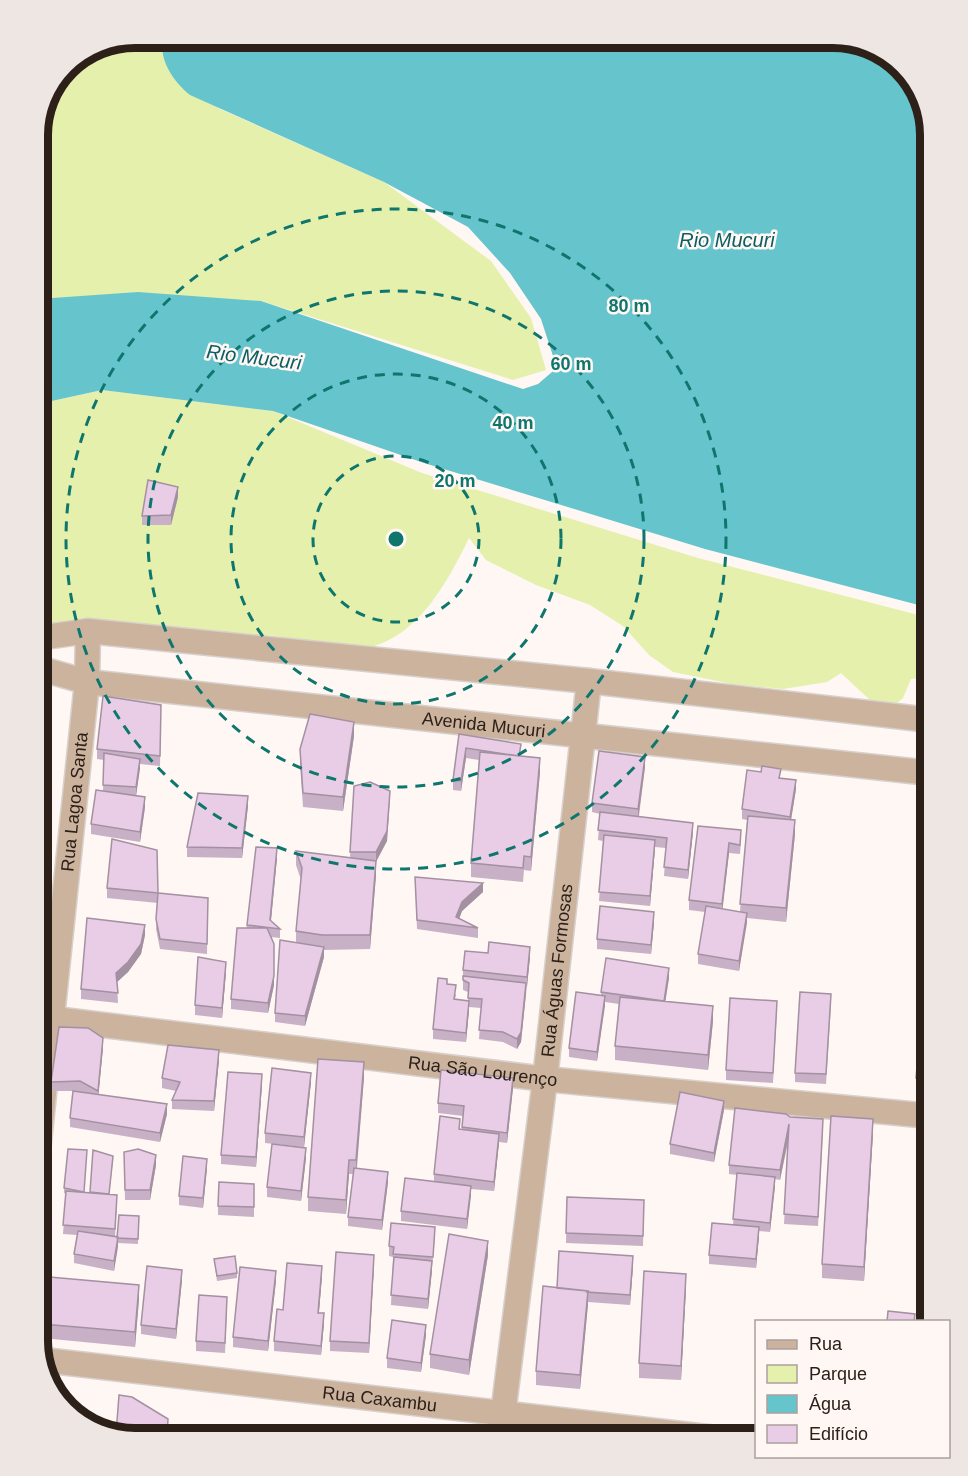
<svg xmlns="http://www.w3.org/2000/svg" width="968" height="1476" font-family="Helvetica,sans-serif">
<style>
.green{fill:#e5f0ad}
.water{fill:#66c4cd}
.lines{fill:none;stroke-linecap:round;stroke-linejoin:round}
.minor-casing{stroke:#d8d0cc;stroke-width:27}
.minor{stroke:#cbb39e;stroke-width:24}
.wall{fill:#c8b0c6}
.shaded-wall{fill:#a390a1}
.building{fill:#e9cde6;stroke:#a390a1;stroke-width:1.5}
.ring{fill:none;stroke:#0f766e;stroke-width:3;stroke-dasharray:10 8}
.labels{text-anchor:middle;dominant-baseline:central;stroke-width:5;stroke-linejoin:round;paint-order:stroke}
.street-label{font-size:18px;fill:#2d2019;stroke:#fef7f3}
.water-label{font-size:20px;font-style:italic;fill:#0a5e64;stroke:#fef7f3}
.rim{fill:none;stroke:#2d2019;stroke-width:8}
.centre{fill:#0f766e;stroke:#fef7f3;stroke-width:3}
.ring-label{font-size:18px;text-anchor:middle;font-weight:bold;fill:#0f766e;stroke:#fef7f3;stroke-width:5;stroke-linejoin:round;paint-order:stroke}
</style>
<rect width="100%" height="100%" fill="#fef7f3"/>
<path class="green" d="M135,38H162L161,49L220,109L384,182L491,261L531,318L546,370L513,380L261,301L38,299V129L66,66Z
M102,390L273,411L422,473L698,558L930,618V678L911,679L903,698L892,707L871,701L841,673L827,682L783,689L732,684L673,672L649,655L623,626L590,605L536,585L486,560L469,538C448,581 418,638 366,648C349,651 323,645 306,643C287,640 271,631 253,637L38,628V404Z"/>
<path class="water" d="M162,38H839L882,51L918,87L930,135V608L705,549L424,463L273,411L102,390L38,404V299L138,292L261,301L523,389L538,384L552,372L553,356L541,319L510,273L468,227L384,182L190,95C172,80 160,61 162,38Z"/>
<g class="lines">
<defs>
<g id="minor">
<path d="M38,638L88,631L589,681L930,720"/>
<path id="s1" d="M38,668L87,682L930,773"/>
<path id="s2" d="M38,1017L545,1079L930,1116"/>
<path id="s3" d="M38,1151L87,682L88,631"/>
<path id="s4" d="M43,1360L716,1438"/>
<path id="s5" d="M500,1438L545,1079L589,681"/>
</g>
</defs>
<use href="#minor" class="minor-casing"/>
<use href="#minor" class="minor"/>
</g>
<path class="wall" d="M178,497L171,525H142V516Z
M161,705L160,766L140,764L136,796L145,807L140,842L91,834V824L103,791L104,760L97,759V749Z
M459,734L521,754V756L540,772L531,871L524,870L523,882L471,877V863L479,760L466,758L461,791L453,790V780Z
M354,736L343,811L303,807L300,764V749Z
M645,767L639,816L693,832L688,879L664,876L666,848L655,847L650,906L599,901L603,841L598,840L600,814L592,812V803Z
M781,778L796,789L791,820L795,834L786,922L747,918L739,971L698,964V954L705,912L689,910V900L698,826L741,840L740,854L729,853L722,909L740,912L747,820L742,819V809Z
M354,786L390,800L387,841L376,861V875L370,949L324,950V957L305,1026L275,1022V1013L296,943V931L301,880L296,865V851L350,858Z
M248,806L242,858L187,857V847Z
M277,858L271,921L280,929V938L271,937L274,985L268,1013L231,1009V999L247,925Z
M415,877L483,892L462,911L459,919L478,928V938L417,929Z
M107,888L208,898L207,954L160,949L156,929L158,903L107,898Z
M654,922L651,954L597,949V939Z
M145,935L141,954L128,972L117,982L118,1003L81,999V989Z
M530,957L521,1042L517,1049L503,1042L479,1039L481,1008L469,1007L466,1042L433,1039V1029L447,984L456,995L455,999L468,1001V992L463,990V970Z
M226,972L222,1018L195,1015V1005Z
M669,978L665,1001L713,1021L708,1070L615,1060V1046L619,1004L605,1002L597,1061L569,1057V1048L601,996V992Z
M831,1004L826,1084L795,1082V1073Z
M777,1011L773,1083L726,1080V1070Z
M930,1022V1094L916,1092V1078Z
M103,1048L98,1094L167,1114L160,1142L70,1127V1118L73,1091H51V1082Z
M219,1060L214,1111L172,1109V1100L176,1091L162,1088V1078Z
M364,1077L357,1168L388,1182L382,1230L348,1226V1217L353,1174H349L346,1214L308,1211V1197Z
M311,1082L304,1147L265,1143V1133Z
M262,1084L256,1167L221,1164V1155Z
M513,1088L507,1143L499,1142L494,1191L471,1189L467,1229L401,1221V1211L434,1182V1174L462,1130L463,1116L438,1113V1103Z
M724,1110L714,1162L670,1154V1144Z
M790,1117L823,1129L818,1226L784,1224L789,1138L780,1180L775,1179L770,1232L759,1231L756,1268L709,1264V1255L733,1225L737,1175L729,1174V1165Z
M873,1133L864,1281L822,1278V1264Z
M68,1149L84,1193H90L113,1161L109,1195L117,1205L115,1237H117L139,1216L138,1244L118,1243L114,1271L74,1263V1254L77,1235L63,1234L66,1194L64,1193V1188Z
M124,1152L156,1165L150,1200H125Z
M306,1158L301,1201L267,1197V1187Z
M207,1168L203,1208L179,1205V1196Z
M254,1184V1217L218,1215V1206Z
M567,1197L644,1200L643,1246L566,1243Z
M435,1237L428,1309L391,1305L393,1257L389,1256V1246Z
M488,1255L469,1375L430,1368V1354Z
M214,1259L237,1273V1278L217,1281Z
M374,1265L369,1353L330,1351V1341Z
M633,1266L630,1305L588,1302L580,1389L536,1385V1371L557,1288Z
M38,1276L139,1299L135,1347L42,1338L38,1332Z
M322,1276L319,1313L324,1323L321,1355L274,1351V1341L283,1310Z
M182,1280L176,1339L141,1334V1325Z
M276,1281L268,1351L233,1347V1337Z
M686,1288L681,1380L639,1378V1363Z
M227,1307L225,1353L196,1351V1341Z
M426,1335L421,1372L387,1368V1358Z"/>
<path class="shaded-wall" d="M178,487V497L171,525V515Z
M46,696V706L38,763V753Z
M354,722V736L343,811V797Z
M466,748V758L461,791V781Z
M645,757V767L638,819V809Z
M540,758V772L531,871V857Z
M140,759V769L136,796V787Z
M796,780V789L790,826V817Z
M390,791L387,841L376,862V852Z
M248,796V806L242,858V848Z
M145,797V807L140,842V832Z
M795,820V834L786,922V908Z
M693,823V832L688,879V870Z
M655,840V849L650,906V896Z
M729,843V853L722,914V904Z
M277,848V858L270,930V920Z
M376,861V875L370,949V935Z
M483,883V892L462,911L456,927V917L462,902Z
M654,912V922L651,954V945Z
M747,913V923L739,971V961Z
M145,925V935L141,954L128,972L116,983V973Z
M324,947V957L305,1026V1016Z
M530,947V957L527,987V977Z
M274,954V985L268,1013V1003Z
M226,962V972L222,1018V1008Z
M669,968V978L664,1011V1001Z
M526,983V993L521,1042L517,1049V1039Z
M605,996V1006L597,1061V1052Z
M469,1001V1011L466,1042V1033Z
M713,1006V1021L708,1070V1055Z
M103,1038V1048L98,1100V1091Z
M219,1050V1060L214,1111V1101Z
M364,1062V1077L356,1174V1160Z
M311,1073V1082L304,1147V1137Z
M262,1074V1084L256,1167V1157Z
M513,1078V1088L507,1143V1133Z
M724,1101V1110L714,1162V1153Z
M167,1104V1114L160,1142V1133Z
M873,1119V1133L864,1281V1267Z
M789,1124V1134L780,1180V1170Z
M499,1134V1143L494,1191V1182Z
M306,1148V1158L301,1201V1191Z
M156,1155V1165L150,1200V1190Z
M207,1159V1168L203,1208V1198Z
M349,1160V1174L346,1214V1200Z
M388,1172V1182L382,1230V1220Z
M775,1177V1187L770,1232V1223Z
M471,1186V1196L467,1229V1219Z
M759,1227V1237L756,1268V1259Z
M118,1237V1247L114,1271V1261Z
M488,1241V1255L469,1375V1360Z
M374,1255V1265L369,1353V1343Z
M633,1256V1266L630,1305V1295Z
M432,1261V1271L428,1309V1299Z
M322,1266V1276L318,1322V1313Z
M182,1270V1280L176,1339V1329Z
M276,1271V1281L268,1351V1341Z
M686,1274V1288L681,1380V1366Z
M139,1285V1299L135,1347V1332Z
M588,1291V1305L580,1389V1375Z
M324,1313V1323L321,1355V1346Z
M426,1325V1335L421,1372V1363Z"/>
<path class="building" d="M148,480L178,487L171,515L142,516Z
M38,693L46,696L38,753Z
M103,696L161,705L160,756L97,749Z
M310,714L354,722L343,797L303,793L300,749Z
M459,734L521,744L519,756L466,748L461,781L453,780Z
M599,751L645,757L638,809L592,803Z
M480,752L540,758L531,857L524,856L523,868L471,863Z
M104,753L140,759L136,787L103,785Z
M762,766L781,769L779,778L796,780L790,817L742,809L747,770L761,772Z
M370,782L390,791L387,831L376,852H350L354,786Z
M96,790L145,797L140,832L91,824Z
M198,793L248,796L242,848L187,847Z
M600,812L693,823L688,870L664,867L667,838L598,830Z
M748,816L795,820L786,908L740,904Z
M698,826L741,830L740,845L729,843L722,904L689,900Z
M604,835L655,840L650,896L599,892Z
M112,839L157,850L158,893L107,888Z
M256,847L277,848L270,920L280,929L247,925Z
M296,851L376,861L370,935H322L296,931L302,868Z
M415,877L483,883L462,902L456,917L478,928L417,920Z
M158,893L208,898L207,944L160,939L156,919Z
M600,906L654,912L651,945L597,939Z
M706,906L747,913L739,961L698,954Z
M87,918L145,925L141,944L128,962L116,973L118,993L81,989Z
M237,928H267L274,944V976L268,1003L231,999Z
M280,940L324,947L305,1016L275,1013Z
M489,942L530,947L527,977L463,970L465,951L488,953Z
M198,957L226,962L222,1008L195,1005Z
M606,958L669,968L664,1001L601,992Z
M463,976L526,983L521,1032L517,1039L503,1032L479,1030L482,999L468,998L469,983L463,980Z
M438,978L447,979V984L456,985L454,999L469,1001L466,1033L433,1029Z
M576,992L605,996L597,1052L569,1048Z
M800,992L831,994L826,1074L795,1073Z
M620,997L713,1006L708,1055L615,1046Z
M730,998L777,1001L773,1073L726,1070Z
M921,1021L930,1022V1080L916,1078Z
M59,1027L88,1028L103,1038L98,1091L80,1081L51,1082Z
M168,1045L219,1050L214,1101L172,1100L180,1082L162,1078Z
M318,1059L364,1062L356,1160H349L346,1200L308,1197Z
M272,1068L311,1073L304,1137L265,1133Z
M441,1070L513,1078L507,1133L462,1127L464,1106L438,1103Z
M228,1072L262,1074L256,1157L221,1155Z
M73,1091L167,1104L160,1133L70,1118Z
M680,1092L724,1101L714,1153L670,1144Z
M735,1108L786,1114L790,1117L823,1119L818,1217L784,1214L789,1124L780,1170L729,1165Z
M440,1116L460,1119L459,1129L499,1134L494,1182L434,1174Z
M831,1116L873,1119L864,1267L822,1264Z
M272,1144L306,1148L301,1191L267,1187Z
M68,1149L87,1150L84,1192L64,1188Z
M138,1149L156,1155L150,1190H125L124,1152Z
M93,1150L113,1156L109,1194L90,1192Z
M183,1156L207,1159L203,1198L179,1196Z
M354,1168L388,1172L382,1220L348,1217Z
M737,1173L775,1177L770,1223L733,1219Z
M405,1178L471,1186L467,1219L401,1211Z
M219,1182L254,1184V1207L218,1206Z
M66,1191L117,1195L115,1229L63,1225Z
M567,1197L644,1200L643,1236L566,1233Z
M119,1215L139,1216L138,1239L117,1238Z
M391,1223L435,1227L433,1257L393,1254L394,1247L389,1246Z
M712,1223L759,1227L756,1259L709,1255Z
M78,1231L118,1237L114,1261L74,1254Z
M449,1234L488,1241L469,1360L430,1354Z
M559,1251L633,1256L630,1295L587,1292L588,1291L557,1288Z
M336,1252L374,1255L369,1343L330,1341Z
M235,1256L237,1273L217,1276L214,1259Z
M394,1257L432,1261L428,1299L391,1295Z
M287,1263L322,1266L318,1313H324L321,1346L274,1341L277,1309L283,1310Z
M147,1266L182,1270L176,1329L141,1325Z
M240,1267L276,1271L268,1341L233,1337Z
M644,1271L686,1274L681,1366L639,1363Z
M38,1276L139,1285L135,1332L42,1324L38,1318Z
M543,1286L588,1291L580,1375L536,1371Z
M199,1295L227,1297L225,1343L196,1341Z
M888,1311L915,1314L914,1322H887Z
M392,1320L426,1325L421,1363L387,1358Z
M119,1395L132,1397L168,1419L167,1438H129L116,1434Z"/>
<g class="ring">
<circle cx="396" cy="539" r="83"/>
<circle cx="396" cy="539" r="165"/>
<circle cx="396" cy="539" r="248"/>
<circle cx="396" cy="539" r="330"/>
</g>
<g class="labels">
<g class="street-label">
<text stroke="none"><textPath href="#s1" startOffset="450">Avenida Mucuri</textPath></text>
<text stroke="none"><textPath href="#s3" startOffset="351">Rua Lagoa Santa</textPath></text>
<text stroke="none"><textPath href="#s5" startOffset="471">Rua Águas Formosas</textPath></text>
<text stroke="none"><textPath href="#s2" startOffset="448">Rua São Lourenço</textPath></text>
<text stroke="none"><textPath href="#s4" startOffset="339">Rua Caxambu</textPath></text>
</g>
<g class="water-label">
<text x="727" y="240">Rio Mucuri</text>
<text transform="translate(254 357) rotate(7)">Rio Mucuri</text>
</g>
</g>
<path d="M0 0H968V1476H0ZM135 48H833A87 87 0 0 1 920 135V1341A87 87 0 0 1 833 1428H135A87 87 0 0 1 48 1341V135A87 87 0 0 1 135 48Z" fill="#ede6e2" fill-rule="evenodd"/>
<path class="rim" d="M135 48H833A87 87 0 0 1 920 135V1341A87 87 0 0 1 833 1428H135A87 87 0 0 1 48 1341V135A87 87 0 0 1 135 48Z"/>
<circle cx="396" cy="539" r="9" class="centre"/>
<g class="ring-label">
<text x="629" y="312">80 m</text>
<text x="571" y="370">60 m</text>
<text x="513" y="429">40 m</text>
<text x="455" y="487">20 m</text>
</g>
<rect x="755" y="1320" width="195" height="138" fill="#fef7f3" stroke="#aaa19c" stroke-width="1.5"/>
<rect x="767" y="1340" width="30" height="9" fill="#cbb39e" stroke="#aaa19c" stroke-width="1.5"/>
<text x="809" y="1350" font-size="18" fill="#2d2019">Rua</text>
<rect x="767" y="1365" width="30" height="18" fill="#e5f0ad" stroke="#aaa19c" stroke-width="1.5"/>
<text x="809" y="1380" font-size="18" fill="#2d2019">Parque</text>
<rect x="767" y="1395" width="30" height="18" fill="#66c4cd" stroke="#aaa19c" stroke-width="1.5"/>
<text x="809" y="1410" font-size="18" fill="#2d2019">Água</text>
<rect x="767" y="1425" width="30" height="18" fill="#e9cde6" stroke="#aaa19c" stroke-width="1.5"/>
<text x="809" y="1440" font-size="18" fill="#2d2019">Edifício</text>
</svg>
